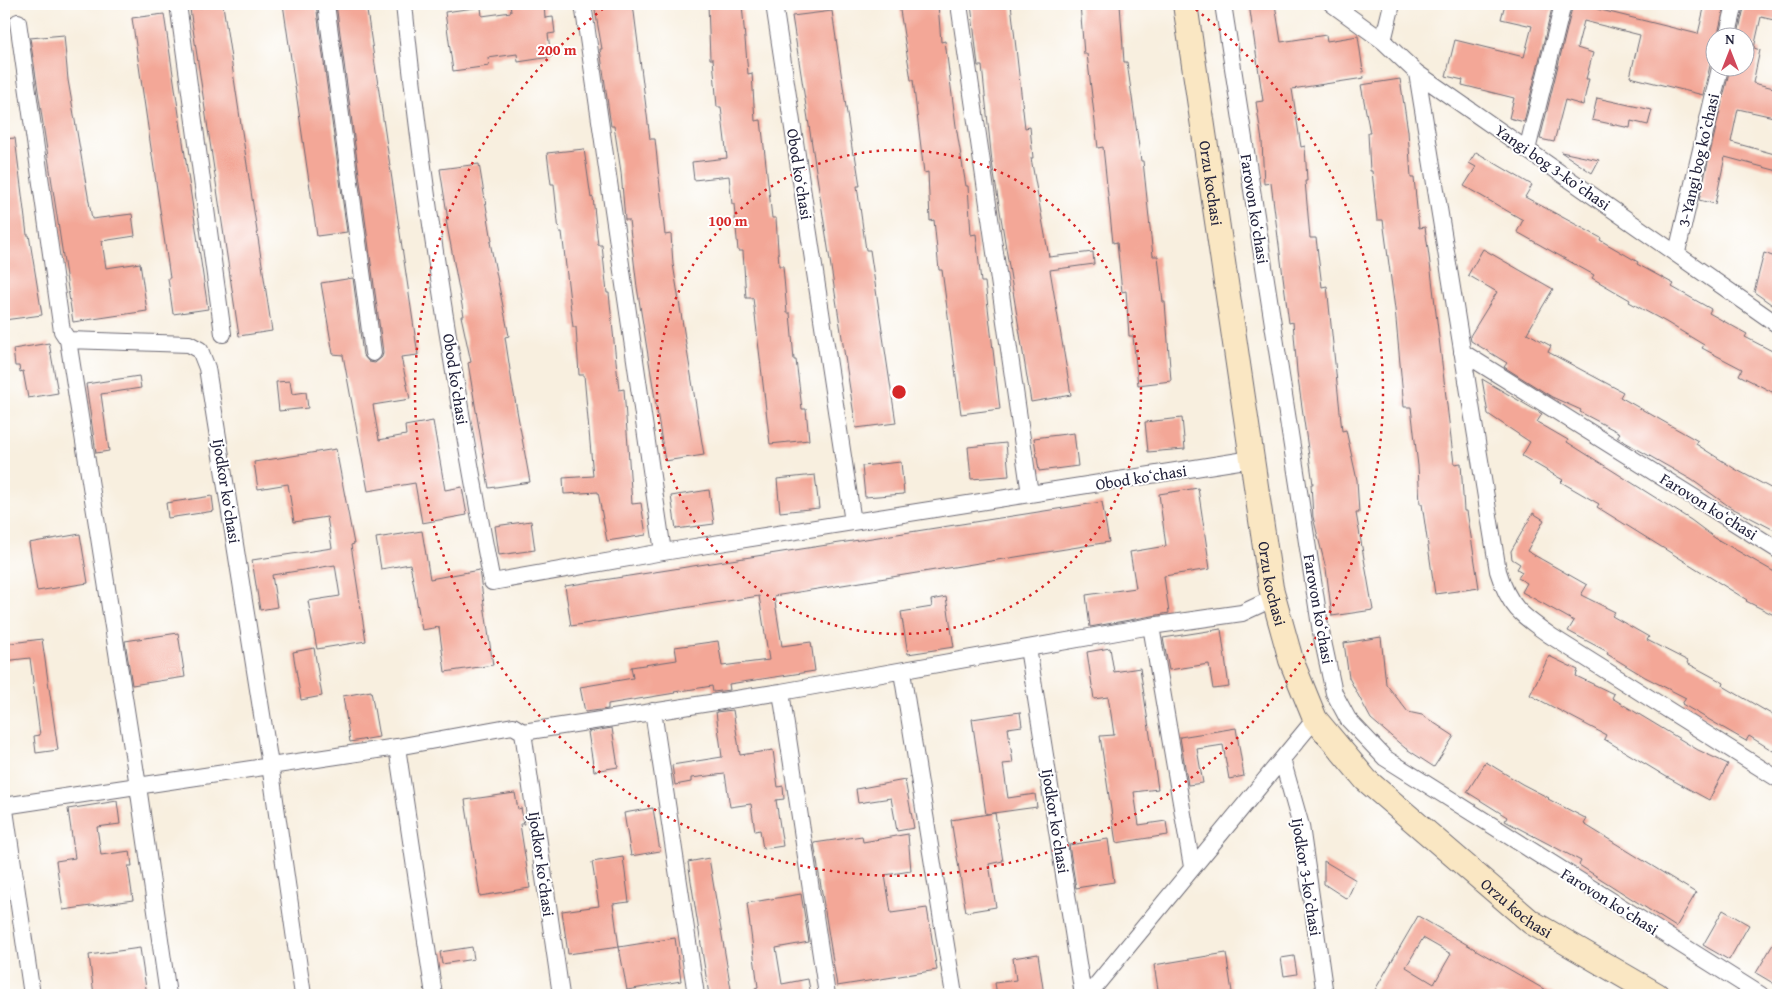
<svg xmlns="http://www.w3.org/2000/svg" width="1782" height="999" font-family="'Gentium Book Plus',serif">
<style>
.building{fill:#f3a797;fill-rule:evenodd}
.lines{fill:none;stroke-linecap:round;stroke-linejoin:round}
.street-casing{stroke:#6d6a74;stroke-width:18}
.secondary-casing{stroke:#6d6a74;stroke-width:26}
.street{stroke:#fff;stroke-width:16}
.secondary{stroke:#fae7c3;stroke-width:24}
.ring{fill:none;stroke:#d62828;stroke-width:2.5;stroke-dasharray:2.5 5}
.labels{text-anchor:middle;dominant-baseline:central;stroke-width:4;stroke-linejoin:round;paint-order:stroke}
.street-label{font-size:16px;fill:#22223b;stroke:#fff}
.centre{fill:#d62828;stroke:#fff;stroke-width:2.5}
.ring-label{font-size:15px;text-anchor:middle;font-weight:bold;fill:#d62828;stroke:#fff;stroke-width:4;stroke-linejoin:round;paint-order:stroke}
</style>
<rect width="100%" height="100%" fill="#fff"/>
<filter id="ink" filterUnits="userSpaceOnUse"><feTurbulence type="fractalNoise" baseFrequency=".02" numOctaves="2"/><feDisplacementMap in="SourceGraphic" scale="10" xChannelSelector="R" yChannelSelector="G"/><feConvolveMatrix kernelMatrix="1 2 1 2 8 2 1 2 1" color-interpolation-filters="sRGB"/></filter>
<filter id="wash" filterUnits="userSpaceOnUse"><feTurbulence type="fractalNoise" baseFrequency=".0096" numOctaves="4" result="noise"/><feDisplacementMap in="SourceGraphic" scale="20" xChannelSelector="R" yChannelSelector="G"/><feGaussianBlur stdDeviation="1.12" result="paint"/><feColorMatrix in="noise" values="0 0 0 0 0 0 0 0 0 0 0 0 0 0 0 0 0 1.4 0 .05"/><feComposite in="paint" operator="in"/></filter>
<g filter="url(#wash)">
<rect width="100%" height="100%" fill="#f8efdf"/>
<g id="blocks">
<path class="building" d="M283,4H316L347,232L317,236Z
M336,4H366L418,355L401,357L410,399L373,405L379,440L406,435L405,426L433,421L445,490L462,487L467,515L422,523L415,483L368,491L343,355L333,354L321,283L353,278L363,355L369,362L375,363L382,357L383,352Z
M510,4H544L545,18L553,17L555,33L548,34L551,57L518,62L517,54L488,58L489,66L453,71L445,12L481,7L482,16L511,12Z
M594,4H633L650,139H655L665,235L671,234L673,264L704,455L665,461L637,287L629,220H625L621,172L614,126H611L600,49H602Z
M708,4H742L748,74L752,73L755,121L761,120L772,218H776L779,266H783L787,313H790L794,360H796L802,409H806L809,440L770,444L753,298H746L743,251H738L734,204H732L729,176L694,180L692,162L727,158L721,107H717L713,59H710Z
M899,4H938L941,42L945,41L956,126L966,186H968L971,235L976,234L981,282H985L1000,409L961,414L942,270H939L934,220L930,221L928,172L924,173L913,80H911Z
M971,4H1011L1025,128L1030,127L1033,158H1031L1049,257L1093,252L1094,264L1050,270L1071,395L1031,402L992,162L982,66H978Z
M1080,4H1120L1124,62H1127L1141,161H1143L1153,256H1158L1163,302H1165L1171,381L1138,385L1133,336H1129L1126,291L1122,292L1117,242L1113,243L1103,147L1098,148L1087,54H1084Z
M1249,4H1275L1281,42L1326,35L1327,41L1358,36L1364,78L1292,89L1301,147L1305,146L1307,181H1305L1310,238H1316L1322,287L1327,286L1342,431L1346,430L1357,480L1359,513H1356L1373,610L1332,616L1326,569L1313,517L1311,484H1313L1297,372L1293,322L1289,323L1271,183L1264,184L1262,141L1256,102L1263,101Z
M1505,4H1553L1524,122L1509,118L1514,98L1462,85L1463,80L1446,76L1455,40L1524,57L1532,26L1501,19Z
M1573,4H1598L1597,9L1698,34L1705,4H1725L1717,38H1714V49L1703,95L1630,77L1640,35L1584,21L1577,48L1593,53L1586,79H1589L1583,105L1565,100L1554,142L1540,139Z
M1745,4L1778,5V21L1761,17L1754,48L1760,50L1753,83L1778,89V118L1738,109L1731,142L1778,155V171L1725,157L1715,204L1699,200L1730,68H1744V38H1737Z
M223,5L272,331L239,336L190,9Z
M832,11L853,155L855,154L860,186H857L866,250H870L896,423L856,428L792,16Z
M164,14L208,309L173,314L168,278H170L132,18Z
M64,35L68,80L92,219L132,214L135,236L102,241L106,268L140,263L147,311L73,322L30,38Z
M1400,79L1408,131L1411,178H1414L1419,228L1425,227L1431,271L1454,464L1461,463L1464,511H1467L1479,588L1435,594L1422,504H1420L1418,466L1411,407H1404L1395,309L1383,220H1377L1372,171H1370L1368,133H1370L1361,85Z
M1597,98L1652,110L1648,125L1631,121L1630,128L1592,120Z
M15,138L27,235H29L42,315L4,320V139Z
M584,149L591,198L593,197L598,245H602L607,293H609L619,390L624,389L632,504L641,503L646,535L607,541L598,492L564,494L563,478L593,476L584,375H579L576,327H573L562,232H559L554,184H551L547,153Z
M1476,152L1532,185L1525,197L1601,238L1600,240L1638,262L1637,264L1674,284L1672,287L1711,309L1709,313L1747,334L1745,337L1778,354V395L1739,375L1742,369L1702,348L1704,345L1666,322L1629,302L1630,300L1592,278L1594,275L1517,232L1523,220L1464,186L1476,167L1469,163Z
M1561,152L1599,160L1592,173Z
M479,164L492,241L490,242L509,336L505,337L512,383L530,482L489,488L468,363L471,362L461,316H464L446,220H448L440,169Z
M1483,249L1553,289L1527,333L1551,346L1548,352L1623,392L1620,397L1698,441L1696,444L1735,469L1778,492V532L1730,507L1692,480L1623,441L1617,437L1620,433L1580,412L1581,410L1552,397L1504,367L1507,363L1471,341L1470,336L1497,292L1468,275Z
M1764,253L1778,258V309L1754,292Z
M49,343L58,393L28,398L23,371L20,372L19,366H15L13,349Z
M139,376L141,388L101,394L109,451L96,453L86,384Z
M1482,379L1542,414L1537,422L1568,440L1567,442L1691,520L1715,538L1778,574V607L1774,615L1746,601L1747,600L1597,507L1599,504L1561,482L1563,480L1522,456L1530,442L1488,414Z
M290,381L292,394L306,392L308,408L279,411L276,382Z
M1182,418L1185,449L1148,452L1145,422Z
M1074,433L1078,466L1039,471L1034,438Z
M1006,443L1009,476L971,479L968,447Z
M336,449L354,544L351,545L366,641L317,649L308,601L340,596L335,565L272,575L277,607L260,610L252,560L332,548L327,517L294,522L288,484L258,489L254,462Z
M901,462L904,494L865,497L862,466Z
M815,475L819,508L780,512L777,479Z
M1198,488L1210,569L1164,576L1169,613L1090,627L1086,595L1136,588L1130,552L1166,546L1159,494Z
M709,490L714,524L676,529L671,496Z
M212,496L214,511L168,518L166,503Z
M1102,502L1109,542L774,596L782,646L811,642L815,671L729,684L730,690L713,692L712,686L674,692L675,693L608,704V709L585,712L580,687L633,678L631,667L677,660L675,647L718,641L722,666L769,660L759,596L571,626L565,586Z
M1533,513L1544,520L1527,551L1587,585L1581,595L1615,612L1612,616L1649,637L1647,640L1688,661L1687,663L1724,683L1723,686L1778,718V754L1749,736L1746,741L1682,704L1686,698L1645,677L1607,654L1608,652L1568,631L1574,621L1522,592L1527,583L1518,578L1522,572L1517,569L1520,564L1512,559L1511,551Z
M531,521L535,550L499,555L495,526Z
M422,531L430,579L479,570L493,665L445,672L439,627L422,630L410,564L381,569L376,538Z
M80,534L88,583L37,591L29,543Z
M946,597L954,647L908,654L901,612L932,607L931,600Z
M1221,629L1229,687L1213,689L1209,664L1169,670L1163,638Z
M178,633L185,677L132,685L125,641Z
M1381,637L1386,684L1408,712L1422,715L1454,736L1434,767L1405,748L1371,719L1349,678L1344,643Z
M42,639L58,750L36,753L34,736L40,735L30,658L4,661V644Z
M314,648L322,696L301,700L293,652Z
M1110,648L1114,672L1140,668L1158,789L1134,792L1139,825L1166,821L1168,835L1116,843L1100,736L1114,735L1111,714L1108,697L1094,699L1087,652Z
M1549,656L1578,670L1576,676L1614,694L1612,698L1698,750L1728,764L1709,800L1665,776L1604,739L1606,735L1530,695Z
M371,691L379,737L350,742L343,696Z
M733,710L740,755L773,750L778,787L783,786L784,799L776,800L783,846L763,849L760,830L755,831L751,804L730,807L725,774L691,778V782L675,785L672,765L722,757L716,712Z
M1020,712L1022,726L1008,728L1013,763L1003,764L1008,798L1035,794L1037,807L986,814L972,719Z
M612,728L618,767L594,771L588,732Z
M1236,728L1244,776L1229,779L1223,745L1197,749L1203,783L1188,785L1180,737Z
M1486,762L1522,784L1549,798L1548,799L1587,819L1584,824L1696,893L1676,927L1579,865L1581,861L1505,821L1507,817L1467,792Z
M905,780L914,828L897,831L891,798L858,803L856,789Z
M515,793L518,809L521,808L524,824H520L530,888L480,896L465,800Z
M117,801L120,824L97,827L101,855L130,851L132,866H128L133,900L63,910L56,861L75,858L68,809Z
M653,808L660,851L631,856L624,813Z
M995,813L1003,861L989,864L996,907L966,912L951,820Z
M908,834L911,871L885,875L891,913L927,908L937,970L837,986L814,843L862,836L863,842Z
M1108,839L1114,882L1076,888L1069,845Z
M623,857L629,902L613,904L619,947L568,954L562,911L599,906L592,862Z
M709,858L717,906L732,995H709L688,862Z
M1324,861L1356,880L1347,899L1324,884Z
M801,894L809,942L776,948L782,984L808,979L811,995H755V988L758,987L747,903Z
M1723,910L1749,925L1729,960L1703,945Z
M1418,916L1502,965L1554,995H1372ZM1423,938L1451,954L1434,984L1406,967Z
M1778,936V986L1756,973Z
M675,938L681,981L627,990L619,947Z
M472,947L474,959L442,964L440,952Z
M140,948L147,995H94L89,955Z
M1226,953L1232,992L1210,995H1159L1154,965Z
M1038,954L1044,995H997L995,983L1016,980L1013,958Z
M1294,956L1297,974L1284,976L1281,958Z"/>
</g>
</g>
<g filter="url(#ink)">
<use href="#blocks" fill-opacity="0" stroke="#6d6a74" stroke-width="1"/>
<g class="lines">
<defs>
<path id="street" d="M178,4L223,334
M326,4L373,353
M404,4C423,197 455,391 492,582L663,552L1252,459
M583,4L663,552
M774,4L853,522
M959,4L1030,494
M1223,4L1321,632L1334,693L1348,719L1385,758L1761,995
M1332,4L1383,41L1417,73L1778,325
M18,22L62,331L68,340L138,786L168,995
M1727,38L1735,4
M1383,41L1392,4
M1417,73L1498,571C1509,607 1521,615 1551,636L1778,779
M1527,150L1563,4
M1677,252L1720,68
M68,340L189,344L200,350L207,368L270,765L303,995
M1462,352L1778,550
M1151,626L1192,867
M1028,648L1083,995
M902,672L954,995
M781,692L827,995
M653,711L696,995
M523,732L561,995
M397,747L434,995
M1282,759L1301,826L1325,995
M4,803L32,995
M4,806L397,747L513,726L523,732L781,692L1151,626L1242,613L1274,598
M1088,995L1315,719"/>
<g id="secondary">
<path id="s1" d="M1185,4L1271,588L1291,660L1315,719L1366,780L1531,922L1657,995"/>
</g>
</defs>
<use href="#street" class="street-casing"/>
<use href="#secondary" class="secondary-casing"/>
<use href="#street" class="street"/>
<use href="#secondary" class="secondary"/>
</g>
</g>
<g class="ring">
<circle cx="899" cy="392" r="242"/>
<path d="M1190 5A484 484 0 1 1 608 5"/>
</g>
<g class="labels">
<g class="street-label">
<text transform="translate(1698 160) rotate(-77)">3-Yangi bog koʼchasi</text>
<text transform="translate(1553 167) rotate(35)">Yangi bog 3-koʼchasi</text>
<text transform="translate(800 174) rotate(81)">Obod koʻchasi</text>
<text stroke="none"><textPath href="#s1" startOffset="181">Orzu kochasi</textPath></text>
<text transform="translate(1255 209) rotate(81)">Farovon koʻchasi</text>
<text transform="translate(456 379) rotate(81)">Obod koʻchasi</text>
<text transform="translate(1141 477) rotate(-9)">Obod koʻchasi</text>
<text transform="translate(227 491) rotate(81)">Ijodkor koʻchasi</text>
<text transform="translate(1709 506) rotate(32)">Farovon koʻchasi</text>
<text stroke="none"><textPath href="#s1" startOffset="586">Orzu kochasi</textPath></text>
<text transform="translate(1319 609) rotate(80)">Farovon koʻchasi</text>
<text transform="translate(1056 821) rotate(81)">Ijodkor koʻchasi</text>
<text transform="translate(542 864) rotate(82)">Ijodkor koʻchasi</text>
<text transform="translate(1307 877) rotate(81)">Ijodkor 3-koʼchasi</text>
<text transform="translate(1610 901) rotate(32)">Farovon koʻchasi</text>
<text stroke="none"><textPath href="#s1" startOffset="1006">Orzu kochasi</textPath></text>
</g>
</g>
<circle cx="899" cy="392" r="8" class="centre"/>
<g class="ring-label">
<text x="557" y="55">200 m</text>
<text x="728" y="226">100 m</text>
</g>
<rect width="1782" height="999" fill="none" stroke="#fff" stroke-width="20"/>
<g transform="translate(1730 52)"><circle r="24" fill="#ffffff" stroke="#a7a7b1"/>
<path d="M0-4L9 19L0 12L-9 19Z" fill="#d1495b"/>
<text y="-8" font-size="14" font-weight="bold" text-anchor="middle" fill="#22223b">N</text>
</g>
</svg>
